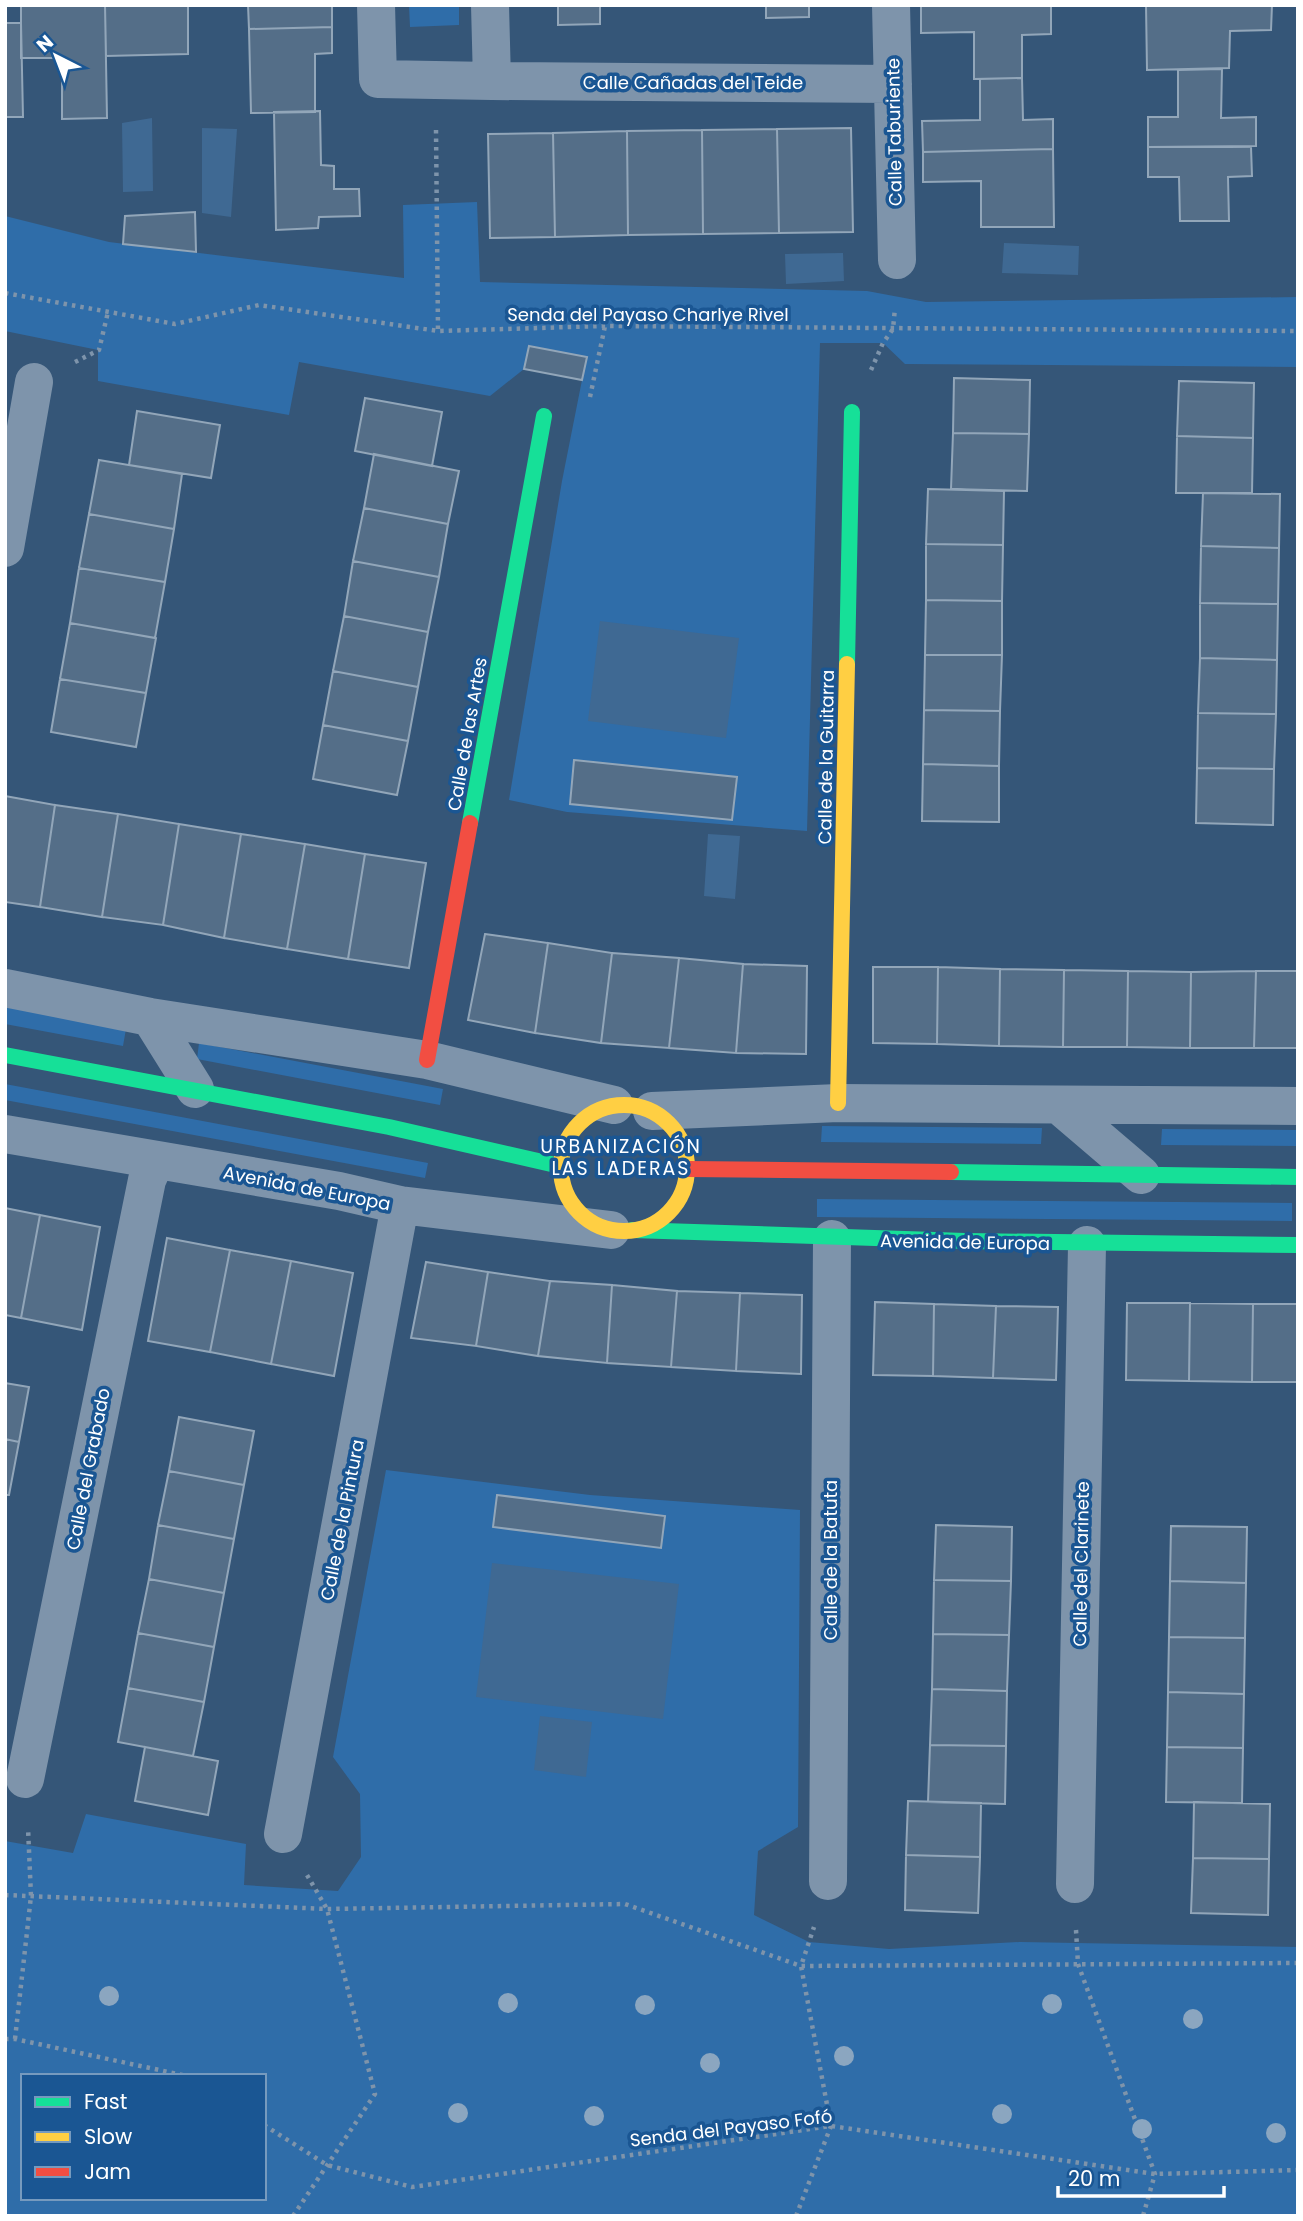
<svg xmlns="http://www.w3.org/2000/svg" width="1303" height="2221" font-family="Poppins,sans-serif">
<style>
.green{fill:#2f6da9;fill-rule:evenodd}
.water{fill:#3f6993}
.building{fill:#546e88;stroke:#92a6b9;stroke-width:2}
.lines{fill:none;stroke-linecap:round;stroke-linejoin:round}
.path{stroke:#7e94ab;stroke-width:4.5;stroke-dasharray:3.5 5;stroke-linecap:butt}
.street{stroke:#7e94ab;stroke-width:38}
.fast{stroke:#16e098;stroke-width:16}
.slow{stroke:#ffcf43;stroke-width:16}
.jam{stroke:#f24e42;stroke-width:16}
.tree{fill:#8ba6c0}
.labels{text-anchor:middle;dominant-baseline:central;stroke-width:7;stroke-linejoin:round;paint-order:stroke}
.street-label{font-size:18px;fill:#fff;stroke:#1a5693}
.neighbourhood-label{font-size:19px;letter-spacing:2px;fill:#fff;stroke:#1a5693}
</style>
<rect width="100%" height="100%" fill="#355678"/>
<path class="green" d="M409,5H459V25L410,27Z
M477,202L480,282L867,291L926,302L1298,297V367L905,364L883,343H820L807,831L567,812L509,800L562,481L582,380L524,369L490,396L299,362L289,415L98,381V350L5,331V216L109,242L404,278L403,205Z
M5,1007L126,1029L123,1046L5,1024Z
M199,1043L443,1089L440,1105L197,1059Z
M5,1084L428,1163L425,1178L5,1100Z
M822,1126L1042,1128L1041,1144L821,1142Z
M1162,1129L1298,1130V1146L1161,1145Z
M817,1199L1292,1203V1221L817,1217Z
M386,1470L590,1495L800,1510L798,1827L758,1851L754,1915L809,1942L889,1949L1020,1942L1298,1947V2216H5V1841L73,1853L86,1814L246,1844L244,1885L338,1891L361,1857L360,1794L333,1757ZM23,2076H264V2198H23Z"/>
<path class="water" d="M152,118L153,191L123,192L122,123Z
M202,128L237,129L231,217L202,213Z
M1004,243L1079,246L1078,275L1002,273Z
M843,253L844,281L786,284L785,254Z
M600,621L739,638L726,738L588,721Z
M708,834L740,836L735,899L704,896Z
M492,1563L679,1584L663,1719L476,1697Z
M540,1716L592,1722L586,1777L534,1770Z"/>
<path class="building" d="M21,5H105L107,118L62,119V58H21Z
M105,5H188V54L106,56Z
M248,5H332V27L249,29Z
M558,5H600V24L558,25Z
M766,5H809V17L766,18Z
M921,5H1051V34L1022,35V78L974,79V32L921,33Z
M1146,5H1272L1271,30L1230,31L1229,68L1147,70Z
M5,23H21L23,117H5Z
M332,27V53L315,54V112L251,113L249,29Z
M1222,69L1221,118L1256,117V146L1148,147V117H1178V70Z
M1022,78L1023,120L1053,119V149L923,152L922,121L980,120V79Z
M320,111L321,165L334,166V189H359L360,216L319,217L318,228L276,230L274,112Z
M851,128L853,232L779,233L777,129Z
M777,129L779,233L703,234L702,130Z
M702,130L703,234L628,235L627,131Z
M627,131L628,235L555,237L553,133Z
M553,133L555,237L490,238L488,134Z
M1148,147H1251L1252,176L1228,177L1229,221H1180L1179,177H1148Z
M1053,149L1054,227H981V181L923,182V152Z
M195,212L196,252L123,244L125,216Z
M529,346L587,357L582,380L524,369Z
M954,378L1030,380L1029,434L953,433Z
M1179,381L1254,383L1253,438L1177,436Z
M365,398L442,412L432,466L355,451Z
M137,411L220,425L211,478L129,465Z
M953,433L1029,434L1027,491L951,489Z
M1177,436L1253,438L1252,493H1176Z
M374,454L459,471L448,524L364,508Z
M99,460L182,474L174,529L89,514Z
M928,489L1004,491L1003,545L926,544Z
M1203,493L1280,494L1279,548L1201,546Z
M364,508L448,524L439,577L353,561Z
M89,514L174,529L165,582L79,568Z
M926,544L1003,545L1002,601L926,600Z
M1201,546L1279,548L1278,604L1200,603Z
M353,561L439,577L428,632L344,616Z
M79,568L165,582L155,638L70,623Z
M926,600L1002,601V655H925Z
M1200,603L1278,604L1277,660L1200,658Z
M344,616L428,632L418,687L333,671Z
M70,623L156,638L146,693L60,679Z
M925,655H1002L1000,711L924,710Z
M1200,658L1277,660L1276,714L1198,713Z
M333,671L418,687L408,741L323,725Z
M60,679L146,693L136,747L51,732Z
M924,710L1000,711L999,766L923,764Z
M1198,713L1276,714L1274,769L1197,768Z
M323,725L408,741L397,795L313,779Z
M574,760L737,777L732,820L570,804Z
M923,764L999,766V822L922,821Z
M1197,768L1274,769L1273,825L1196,823Z
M5,796L55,805L40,907L5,902Z
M55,805L118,814L102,917L40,907Z
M118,814L179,824L163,925L102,917Z
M179,824L241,834L224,938L163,925Z
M241,834L305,844L287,949L224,938Z
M305,844L365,854L348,959L287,949Z
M365,854L426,863L409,968L348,959Z
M485,934L548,943L535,1033L468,1020Z
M548,943L612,953L601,1043L535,1033Z
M612,953L679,958L669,1048L601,1043Z
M679,958L743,964L736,1053L669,1048Z
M743,964L807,966L806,1054L736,1053Z
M873,967H938L937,1044L873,1043Z
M938,967L1000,969L999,1046L937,1044Z
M1000,969L1064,970L1063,1047L999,1046Z
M1064,970L1128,971L1127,1047H1063Z
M1128,971L1191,972L1190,1048L1127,1047Z
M1256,971H1298V1048H1254Z
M1256,971L1254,1048H1190L1191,972Z
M5,1208L40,1215L21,1318L5,1315Z
M40,1215L100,1227L82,1330L21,1318Z
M167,1238L230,1250L210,1352L148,1341Z
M230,1250L291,1261L271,1364L210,1352Z
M291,1261L353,1273L334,1376L271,1364Z
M426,1262L488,1272L476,1346L411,1338Z
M488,1272L550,1281L538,1356L476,1346Z
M550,1281L612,1285L607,1363L538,1356Z
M612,1285L677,1291L671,1367L607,1363Z
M677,1291L740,1293L736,1371L671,1367Z
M740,1293L802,1295L801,1374L736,1371Z
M875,1302L934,1304L933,1376L873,1375Z
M1127,1303H1190L1189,1381L1126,1380Z
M1190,1303L1253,1304L1252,1382L1189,1381Z
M934,1304L996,1306L993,1378L933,1376Z
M1253,1304H1298V1382H1252Z
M996,1306L1058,1307L1056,1380L993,1378Z
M5,1383L29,1387L19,1442L5,1439Z
M179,1417L254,1431L244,1485L169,1471Z
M5,1439L19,1442L9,1495H5Z
M169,1471L244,1485L234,1539L158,1525Z
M497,1495L665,1516L661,1548L493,1527Z
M158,1525L234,1539L224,1593L149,1579Z
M936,1525L1012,1527L1011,1581L934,1580Z
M1171,1526L1247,1527L1246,1583L1170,1581Z
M149,1579L224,1593L214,1647L138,1633Z
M934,1580L1011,1581L1009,1635L933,1634Z
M1170,1581L1246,1583L1245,1638L1169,1637Z
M138,1633L214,1647L204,1702L128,1688Z
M933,1634L1009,1635L1007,1691L932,1689Z
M1169,1637L1245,1638L1244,1694L1168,1692Z
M128,1688L204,1702L193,1756L118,1742Z
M932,1689L1007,1691L1006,1746L930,1745Z
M1168,1692L1244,1694L1243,1748L1167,1747Z
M930,1745L1006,1746L1005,1804L928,1802Z
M145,1747L218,1761L208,1815L135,1801Z
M1167,1747L1243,1748L1242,1803L1166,1802Z
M908,1801L981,1803L980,1857L906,1855Z
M1194,1802L1270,1804L1269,1859L1193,1858Z
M906,1855L980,1857L978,1913L905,1910Z
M1193,1858L1269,1859L1268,1915L1191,1913Z"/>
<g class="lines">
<path class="path" d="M436,130L438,331
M5,293L175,324L259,305L438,331L605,326L1298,331
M75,362L99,350L108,312
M871,370L883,343L893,329L895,308
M590,397L605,326
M5,1895L327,1909L625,1904L801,1966L1298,1963
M1076,1930L1078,1964L1155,2174L1143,2216
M5,2039H15L187,2076
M15,2039L31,1896L28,1828
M264,2125L327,2165L412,2187L831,2126L1155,2174L1298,2170
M293,2216L375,2094L327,1909L307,1875
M796,2216L831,2126L801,1966L814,1927"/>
<path class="street" d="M376,5L378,79L492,81L490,5
M891,5L897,260
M492,81L893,84
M5,548L34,382
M5,988L150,1017L427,1060L614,1105
M150,1017L195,1089
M1059,1105L1141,1175
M652,1111L838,1103L1298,1106
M5,1134L339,1191L400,1205L611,1230
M25,1779L147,1180L156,1160
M283,1834L400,1205
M828,1881L832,1239
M1075,1884L1087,1245"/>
<path class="fast" d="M847,664L852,412
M470,823L544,416
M5,1055L389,1127L560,1166
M951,1172L1298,1177
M632,1230L965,1241L1298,1245"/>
<path class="slow" d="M838,1103L847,664
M561 1168a63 63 0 1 1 126 0a63 63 0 1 1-126 0Z"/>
<path class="jam" d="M427,1060L470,823
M688,1169L951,1172"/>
</g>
<g class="tree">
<circle cx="109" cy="1996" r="10"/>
<circle cx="508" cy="2003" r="10"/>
<circle cx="1052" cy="2004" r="10"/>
<circle cx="645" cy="2005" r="10"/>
<circle cx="1193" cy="2019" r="10"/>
<circle cx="844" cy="2056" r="10"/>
<circle cx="710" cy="2063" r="10"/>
<circle cx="458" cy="2113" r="10"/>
<circle cx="1002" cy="2114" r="10"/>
<circle cx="594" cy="2116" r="10"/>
<circle cx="1142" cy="2129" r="10"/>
<circle cx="1276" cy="2133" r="10"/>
</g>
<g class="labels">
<g class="street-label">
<text x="693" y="82">Calle Cañadas del Teide</text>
<text transform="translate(894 132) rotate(-91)">Calle Taburiente</text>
<text x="648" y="314">Senda del Payaso Charlye Rivel</text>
<text transform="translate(467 734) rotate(-80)">Calle de las Artes</text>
<text transform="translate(826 757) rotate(-89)">Calle de la Guitarra</text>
<text transform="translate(307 1188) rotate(11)">Avenida de Europa</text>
<text transform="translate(965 1242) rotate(1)">Avenida de Europa</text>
<text transform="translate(88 1469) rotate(-79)">Calle del Grabado</text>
<text transform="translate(342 1520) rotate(-79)">Calle de la Pintura</text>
<text transform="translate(830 1560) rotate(-90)">Calle de la Batuta</text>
<text transform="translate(1081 1564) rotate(-89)">Calle del Clarinete</text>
<text transform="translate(731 2128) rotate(-7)">Senda del Payaso Fofó</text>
</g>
<g class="neighbourhood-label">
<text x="621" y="1146">URBANIZACIÓN<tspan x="621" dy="22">LAS LADERAS</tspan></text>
</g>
</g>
<rect width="1303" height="2221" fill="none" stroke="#ffffff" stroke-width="14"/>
<rect x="21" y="2074" width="245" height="126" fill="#1a5693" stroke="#769abe" stroke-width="2"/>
<rect x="35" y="2097" width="35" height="10" fill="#16e098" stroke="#769abe" stroke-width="2"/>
<text x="84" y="2109" font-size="21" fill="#ffffff">Fast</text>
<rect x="35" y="2132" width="35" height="10" fill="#ffcf43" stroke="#769abe" stroke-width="2"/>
<text x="84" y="2144" font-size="21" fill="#ffffff">Slow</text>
<rect x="35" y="2167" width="35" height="10" fill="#f24e42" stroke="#769abe" stroke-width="2"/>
<text x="84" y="2179" font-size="21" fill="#ffffff">Jam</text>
<g transform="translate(56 56) rotate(318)" stroke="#1a5693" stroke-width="5" paint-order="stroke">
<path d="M0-5L12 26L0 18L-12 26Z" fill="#ffffff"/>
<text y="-10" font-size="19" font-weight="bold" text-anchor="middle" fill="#ffffff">N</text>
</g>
<path d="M1058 2186v10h166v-10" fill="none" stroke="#ffffff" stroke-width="3.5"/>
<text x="1068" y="2186" font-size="21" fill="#ffffff" stroke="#1a5693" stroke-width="5" paint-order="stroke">20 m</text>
</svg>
